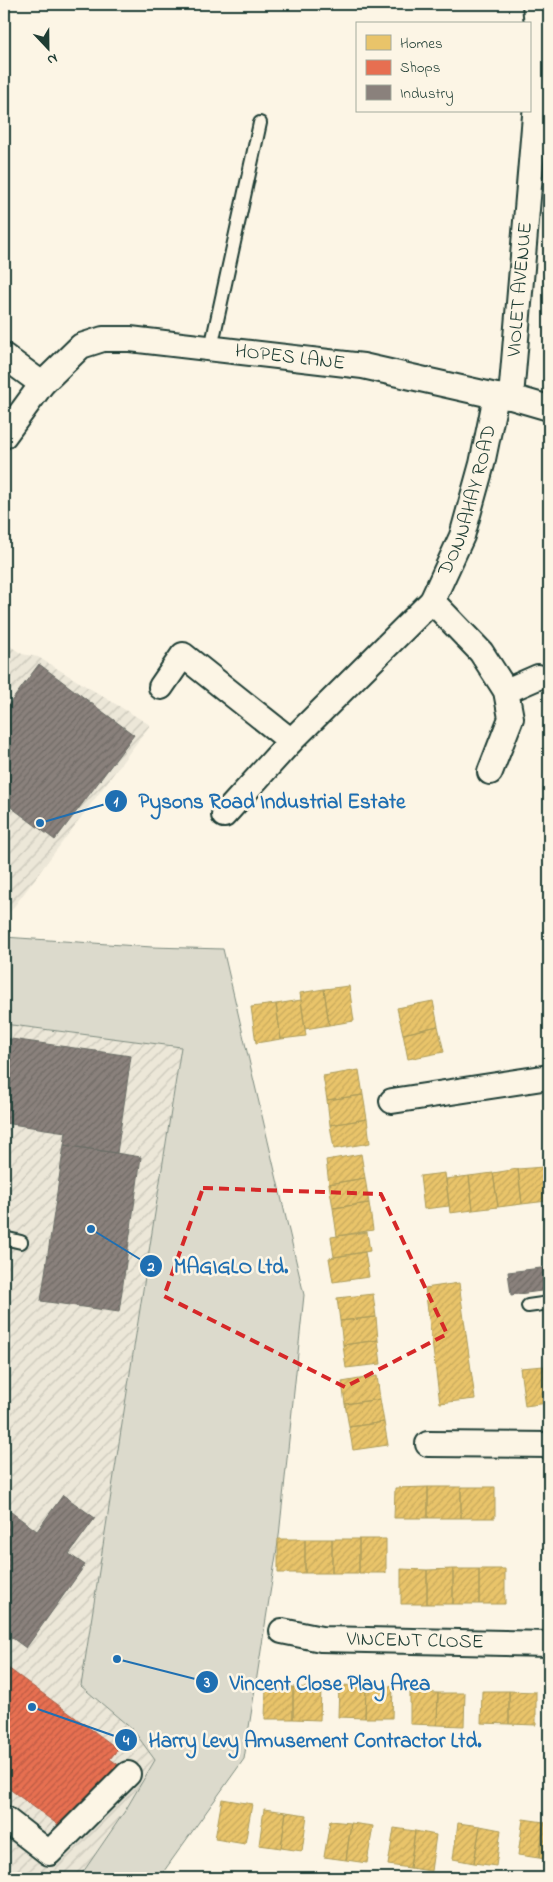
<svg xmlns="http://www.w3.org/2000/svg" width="553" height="1882" font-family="'Indie Flower',sans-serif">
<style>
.industrial{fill:url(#industrial-furrows)}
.green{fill:#dcdacc;stroke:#7e8c80}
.homes{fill:url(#homes-hatch);stroke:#ac9c5a}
.shops{fill:url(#shops-hatch);stroke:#ab6048}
.industry{fill:url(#industry-hatch);stroke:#6a6d66}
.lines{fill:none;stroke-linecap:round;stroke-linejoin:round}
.service-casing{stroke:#1f3d34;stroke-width:16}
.minor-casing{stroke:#1f3d34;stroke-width:28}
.service{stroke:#fcf5e5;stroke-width:12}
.minor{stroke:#fcf5e5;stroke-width:24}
.marked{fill:none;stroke:#d62828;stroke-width:4;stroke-dasharray:10 6;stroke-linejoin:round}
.labels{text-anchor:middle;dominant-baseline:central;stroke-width:5;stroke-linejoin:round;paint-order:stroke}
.street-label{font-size:20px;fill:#1f3d34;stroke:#fcf5e5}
.leader{fill:none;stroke:#1f6fb2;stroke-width:2}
.callout-dot{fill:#1f6fb2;stroke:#fcf5e5;stroke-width:2}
.mark-label{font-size:15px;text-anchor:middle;font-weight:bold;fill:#fff}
.callout-label{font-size:21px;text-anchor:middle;font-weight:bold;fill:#1f6fb2;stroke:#fcf5e5;stroke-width:5;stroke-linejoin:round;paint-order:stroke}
</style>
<defs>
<pattern id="industrial-furrows" width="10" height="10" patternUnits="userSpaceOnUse" patternTransform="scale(1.25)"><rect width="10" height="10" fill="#ece7d8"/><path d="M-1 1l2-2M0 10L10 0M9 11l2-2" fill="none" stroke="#cac7ba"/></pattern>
<pattern id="homes-hatch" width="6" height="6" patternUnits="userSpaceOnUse" patternTransform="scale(1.25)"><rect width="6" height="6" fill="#e9c46a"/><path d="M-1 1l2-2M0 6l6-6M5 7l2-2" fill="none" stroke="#c7a95c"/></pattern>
<pattern id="shops-hatch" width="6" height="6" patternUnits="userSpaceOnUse" patternTransform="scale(1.25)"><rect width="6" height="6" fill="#e76f51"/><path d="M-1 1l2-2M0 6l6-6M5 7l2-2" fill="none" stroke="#bb5c44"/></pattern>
<pattern id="industry-hatch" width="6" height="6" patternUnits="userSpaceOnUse" patternTransform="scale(1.25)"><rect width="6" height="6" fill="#8a817c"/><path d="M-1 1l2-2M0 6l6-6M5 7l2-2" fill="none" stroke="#706b66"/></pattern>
</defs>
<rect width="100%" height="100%" fill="#fcf5e5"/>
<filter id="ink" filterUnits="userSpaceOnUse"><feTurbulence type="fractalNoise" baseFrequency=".02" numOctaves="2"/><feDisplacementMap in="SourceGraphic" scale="10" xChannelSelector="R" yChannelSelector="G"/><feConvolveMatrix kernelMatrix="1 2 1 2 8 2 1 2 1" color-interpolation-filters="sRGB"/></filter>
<g filter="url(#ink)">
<path class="industrial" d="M4,642L22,654L38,657L150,725L4,920Z
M4,1024L181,1046L81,1686L133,1730L155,1760L125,1811L79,1878H4Z"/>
<path class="green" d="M4,937L152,947L223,949L304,1295L279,1536L244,1759L159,1878H79L125,1811L155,1760L133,1730L81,1686L181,1047L4,1024Z"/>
<path class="homes" d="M349,986L354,1021L329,1025L324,989Z
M324,989L329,1025L305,1029L300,993Z
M301,1000L306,1036L281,1039L276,1004Z
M433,1001L438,1026L403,1034L397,1008Z
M276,1004L281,1039L256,1043L251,1007Z
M438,1026L444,1052L408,1059L403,1034Z
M359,1070L363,1095L327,1100L323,1076Z
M363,1095L367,1119L330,1125L327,1100Z
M367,1119L370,1143L334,1149L330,1125Z
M361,1154L365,1178L329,1184L326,1160Z
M543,1167L547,1201L522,1204L518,1169Z
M518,1169L522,1204L498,1207L493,1173Z
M445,1173L449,1206L424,1209L420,1176Z
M493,1173L498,1207L473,1210L469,1176Z
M469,1176L473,1210L450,1213L446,1179Z
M365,1178L369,1203L333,1208L329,1184Z
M369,1203L373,1230L337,1236L333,1208Z
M367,1232L370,1251L334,1257L331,1237Z
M365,1252L369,1277L333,1282L329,1258Z
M459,1283L475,1399L440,1403L425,1288Z
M373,1294L376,1317L340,1321L337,1298Z
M376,1317L378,1340L343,1345L340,1321Z
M378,1340L381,1364L346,1368L343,1345Z
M549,1365V1403H548L544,1366Z
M544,1366L548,1403L525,1406L520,1368Z
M377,1376L380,1399L345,1404L342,1382Z
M380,1399L384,1422L349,1427L345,1404Z
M384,1422L388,1445L353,1450L349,1427Z
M428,1487V1518H394L395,1488Z
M428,1487H461V1518H428Z
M461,1487H495V1518H461Z
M278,1539H305V1573H278Z
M305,1539H332V1573H305Z
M332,1539H359V1573H332Z
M359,1539H386V1573H359Z
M401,1569L427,1570V1604H401Z
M453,1569H479V1604H453Z
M453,1569V1604H427V1570Z
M479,1569H505V1604H479Z
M339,1685L366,1686L365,1718L338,1717Z
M266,1686L293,1687V1719H265Z
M366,1686H393L392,1718H365Z
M293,1687L321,1688L320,1720L293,1719Z
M482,1691H509V1724L481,1723Z
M509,1691L536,1692V1725L509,1724Z
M410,1692L438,1693L437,1725L410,1724Z
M438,1693H465L464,1726L437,1725Z
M222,1799L252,1804L245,1844L215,1839Z
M264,1809L286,1812L281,1848L259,1845Z
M286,1812L307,1815L302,1851L281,1848Z
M523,1819L544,1822L539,1858L518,1855Z
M330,1821L351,1823L346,1860L324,1857Z
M544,1822L549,1823V1860L539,1858Z
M351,1823L373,1826L367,1863L346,1860Z
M458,1823L480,1826L474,1863L453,1859Z
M480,1826L501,1830L496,1866L474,1863Z
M394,1828L415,1831L410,1868L388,1865Z
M415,1831L436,1835L431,1871L410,1868Z"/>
<path class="shops" d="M4,1665L118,1749L110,1759L120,1766L89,1808L80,1801L61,1827L4,1785Z"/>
<path class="industry" d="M39,664L134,735L55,840L4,802V711Z
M4,1038L131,1056L117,1153L64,1145L66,1132L4,1123Z
M64,1145L141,1157L119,1312L41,1301Z
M549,1267V1290L511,1295L508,1272Z
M63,1495L95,1518L69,1554L85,1565L26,1648L4,1632V1507L37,1531Z"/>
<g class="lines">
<defs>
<path id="service" d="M211,348L260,123
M4,1238L21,1242
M528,1306L549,1303"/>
<g id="minor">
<path d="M4,356L42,384"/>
<path id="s1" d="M511,397L540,57L535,4"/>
<path id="s2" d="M4,436L42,384L81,346L103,339H130L363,366L496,396L511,397L549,408"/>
<path d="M432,601L481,652L506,691L511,718L490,772"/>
<path d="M161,687L183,655L291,741"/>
<path d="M506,691L538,677"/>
<path id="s3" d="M224,815L291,741L432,601L462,536L482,464L496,396"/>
<path d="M392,1101L549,1077"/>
<path d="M428,1444L549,1445"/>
<path id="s4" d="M282,1631L321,1639L549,1644"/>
<path d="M4,1818L49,1853L128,1774"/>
</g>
</defs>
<use href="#service" class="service-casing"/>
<use href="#minor" class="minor-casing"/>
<use href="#service" class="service"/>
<use href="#minor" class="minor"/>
</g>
</g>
<path class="marked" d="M203,1188L381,1194L447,1334L345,1387L164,1296Z"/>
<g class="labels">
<g class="street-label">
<text stroke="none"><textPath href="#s1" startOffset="108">VIOLET AVENUE</textPath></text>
<text stroke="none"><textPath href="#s2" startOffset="330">HOPES LANE</textPath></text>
<text stroke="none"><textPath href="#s3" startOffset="406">DONNAHAY ROAD</textPath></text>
<text stroke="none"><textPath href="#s4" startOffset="134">VINCENT CLOSE</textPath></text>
</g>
</g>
<path class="leader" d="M40 823L116 801M91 1229L151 1266M117 1659L207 1682M32 1707L126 1740"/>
<g class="callout-dot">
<circle cx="40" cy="823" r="5"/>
<circle cx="91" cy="1229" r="5"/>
<circle cx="117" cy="1659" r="5"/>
<circle cx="32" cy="1707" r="5"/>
<circle cx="116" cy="801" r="12"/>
<circle cx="151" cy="1266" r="12"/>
<circle cx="207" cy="1682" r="12"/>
<circle cx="126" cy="1740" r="12"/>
</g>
<g class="mark-label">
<text x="116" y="806">1</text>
<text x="151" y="1271">2</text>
<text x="207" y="1687">3</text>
<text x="126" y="1745">4</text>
</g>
<g class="callout-label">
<text x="272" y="808">Pysons Road Industrial Estate</text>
<text x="231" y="1273">MAGIGLO Ltd.</text>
<text x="330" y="1690">Vincent Close Play Area</text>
<text x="315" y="1747">Harry Levy Amusement Contractor Ltd.</text>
</g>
<rect width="553" height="1882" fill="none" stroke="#fcf5e5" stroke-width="20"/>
<rect x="10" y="10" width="533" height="1862" fill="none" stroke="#1f3d34" stroke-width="2" filter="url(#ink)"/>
<rect x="356" y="22" width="175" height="90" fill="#fcf5e5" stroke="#a4ab9e"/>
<rect x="366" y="35" width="25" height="15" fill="#e9c46a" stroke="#a4ab9e"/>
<text x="400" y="48" font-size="15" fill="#1f3d34">Homes</text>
<rect x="366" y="60" width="25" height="15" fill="#e76f51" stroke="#a4ab9e"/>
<text x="400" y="72" font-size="15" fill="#1f3d34">Shops</text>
<rect x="366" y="85" width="25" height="15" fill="#8a817c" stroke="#a4ab9e"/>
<text x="400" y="98" font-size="15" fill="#1f3d34">Industry</text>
<g transform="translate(48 48) rotate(158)" stroke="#fcf5e5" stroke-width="4" paint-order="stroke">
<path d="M0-4L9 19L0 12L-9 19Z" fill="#1f3d34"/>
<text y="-8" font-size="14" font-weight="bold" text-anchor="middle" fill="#1f3d34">N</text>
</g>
</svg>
